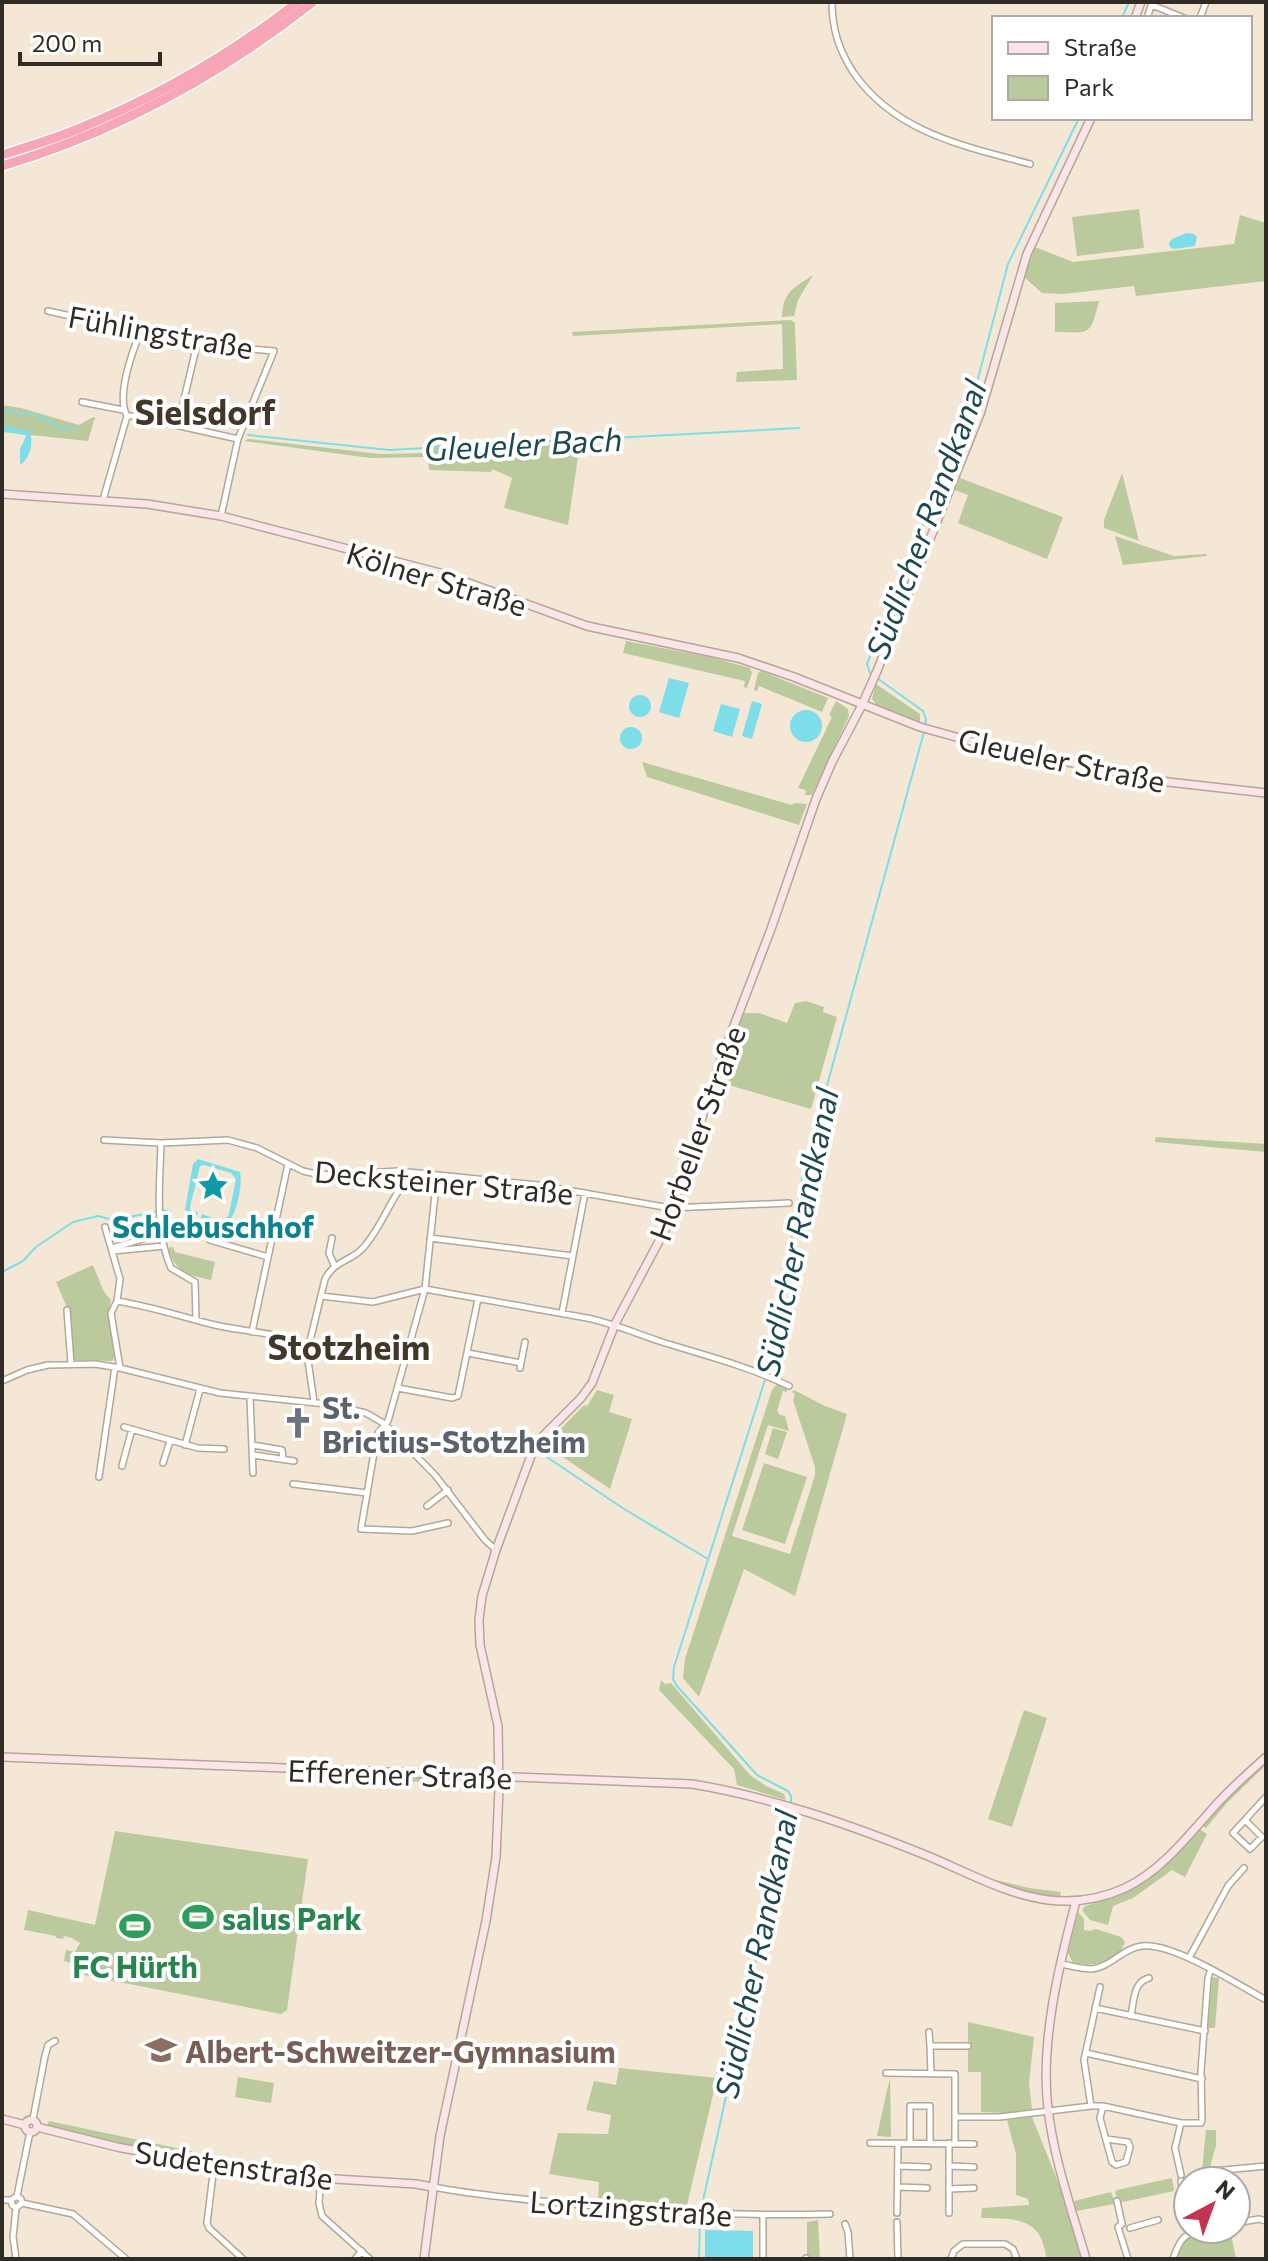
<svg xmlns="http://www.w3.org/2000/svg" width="1268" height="2261" font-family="Commissioner,sans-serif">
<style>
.green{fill:#baca9d}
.water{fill:#7ddde9}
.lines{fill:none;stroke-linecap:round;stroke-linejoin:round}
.stream{stroke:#7ddde9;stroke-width:2}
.canal{stroke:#7ddde9;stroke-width:5}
.street-casing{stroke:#b3a796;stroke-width:8}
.secondary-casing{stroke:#b3a796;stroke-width:10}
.highway-casing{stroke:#fff;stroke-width:12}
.street{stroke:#fff;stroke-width:5}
.secondary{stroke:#fde4e9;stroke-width:7}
.highway{stroke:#f7a6b7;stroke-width:9}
.labels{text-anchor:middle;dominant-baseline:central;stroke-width:8;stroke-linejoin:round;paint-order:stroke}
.street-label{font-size:30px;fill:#302b24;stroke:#fff}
.culture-label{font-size:30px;font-weight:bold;fill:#0d838f;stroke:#fff}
.worship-label{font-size:30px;font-weight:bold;fill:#5b616d;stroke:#fff;text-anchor:start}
.leisure-label{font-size:30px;font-weight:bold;fill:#27864d;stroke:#fff;text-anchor:start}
.education-label{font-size:30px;font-weight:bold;fill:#785e54;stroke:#fff;text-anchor:start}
.water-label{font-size:32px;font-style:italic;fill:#1d494f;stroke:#fff}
.quarter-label{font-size:34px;font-weight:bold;fill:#423829;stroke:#fff}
</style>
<rect width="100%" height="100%" fill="#f4e7d5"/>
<path class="green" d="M1139,209L1144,248L1077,256L1072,217Z
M1240,215L1266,223V281L1136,296L1134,286L1063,294L1042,293L1024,277L1035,247L1073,262L1234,244Z
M813,275L798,300L794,316L782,317C783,291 793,289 813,275Z
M1099,301C1090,336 1091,333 1055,332V303Z
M791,320L795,323V330L797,380L736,382L737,372L783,369L782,324L573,336L572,332Z
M2,405L21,408L79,425L93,417L96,418L94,420L88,441L2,432Z
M249,439L380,454L427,453L428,446L491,441L492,449L576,444L579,450L568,525L504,508L512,478L492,469L491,472L429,470L428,457L370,458L244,441Z
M1122,473L1139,541L1104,528V520Z
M960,478L1063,517L1047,559L958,523L968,495L955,490Z
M1115,536L1174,556L1206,554L1207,556L1123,565Z
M626,641L714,658L750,668L752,673L747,688L744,687L745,681L623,653Z
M761,671L828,698L822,712L759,686L757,691L754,690L758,673Z
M876,684L920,714V723L878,707L872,699Z
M836,701L848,709L849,716L812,795H805L806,790L798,788L832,717L829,715Z
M642,762L792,805L794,803L807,804L799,825L647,777Z
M806,1001L824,1007L823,1012L837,1017L811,1109L718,1082L743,1013H759L787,1023L795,1003Z
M1156,1137L1266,1144V1152L1155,1142Z
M173,1247L175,1252L215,1262L211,1280C188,1275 175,1272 168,1248Z
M93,1265L104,1292L111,1300L108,1314L115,1357L112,1361L74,1360L69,1312L56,1282Z
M777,1384L787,1388V1392L783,1391L777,1411L780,1415L785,1416L789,1431L768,1425L732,1536L790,1554L815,1475V1467L793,1400L795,1394L792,1392L794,1390L825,1406L847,1414L795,1596L744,1569L699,1697L683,1678L685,1659L772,1390Z
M597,1390L614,1395L609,1412L632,1419L610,1489L545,1445L584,1405L587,1406Z
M773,1428L787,1432L778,1459L765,1454Z
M764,1463L807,1477L785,1544L742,1530Z
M661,1680L665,1684L671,1683L750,1775L766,1786L784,1794L786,1800L737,1785L734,1769L659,1690Z
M1024,1710L1047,1718L1012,1827L988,1819Z
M1262,1765L1264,1767L1227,1803L1206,1828L1203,1826L1204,1822L1241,1783Z
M330,1773L486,1780V1784L332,1779L325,1776Z
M1199,1829L1207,1834L1185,1877L1172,1870L1133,1898L1113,1906L1108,1925L1090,1920L1082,1910L1085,1906C1138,1892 1163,1869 1199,1829Z
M115,1831L308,1859L287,2010L281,2014L84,1975L85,1965L75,1963L74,1967L72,1966V1963L64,1961L66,1950L75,1952L80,1943L72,1938L64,1936L63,1939L56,1938V1936L24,1930L28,1910L95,1925Z
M996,1880L1029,1888L1061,1892L1060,1897C1039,1895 1011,1892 996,1880Z
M1078,1912L1084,1919V1930L1090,1931L1096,1929L1121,1937L1125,1942C1119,1962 1092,1968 1073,1963L1068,1953Z
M1212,1977L1219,1978L1215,2028H1208Z
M968,2022L1034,2037L1029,2083L1032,2109L1005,2113L981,2112V2072H968Z
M619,2068L717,2078L686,2209L598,2202L599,2182L549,2174L558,2133L608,2134L611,2115L586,2110L594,2081L616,2085Z
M238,2077L274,2083L271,2103L235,2097Z
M890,2079L891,2137L877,2136L888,2086Z
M1032,2117L1065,2199L1082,2259H1047C1045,2251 1043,2240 1038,2233C1026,2216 1000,2219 981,2218L982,2208L1029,2205L1028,2199L1016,2195V2154L1007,2120Z
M49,2121L200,2153L199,2161L114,2144L47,2125Z
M1206,2130H1216V2146L1209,2170L1202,2171Z
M1210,2173L1214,2174L1212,2181H1188V2203L1183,2178Z
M1172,2178L1174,2191L1118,2203L1115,2192L1117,2190Z
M1111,2192L1115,2202L1114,2204L1077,2211L1074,2201Z
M818,2220L820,2259H807V2222Z
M1230,2229L1236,2259H1175C1181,2239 1181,2239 1201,2235L1202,2238L1209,2237V2233Z"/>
<path class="water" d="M1186,233L1194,234L1197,237L1195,246L1174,249L1170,247L1169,243L1172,239Z
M29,430C34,441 31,458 20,465V449Z
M669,678L689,683L679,718L659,712Z
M629 706a11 11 0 1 1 22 0a11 11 0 1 1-22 0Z
M752,701L762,704L752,739L742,736Z
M721,704L740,709L732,737L713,731Z
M790 726a16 16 0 1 1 32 0a16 16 0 1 1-32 0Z
M620 738a11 11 0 1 1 22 0a11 11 0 1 1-22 0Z
M198,1159L240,1172C243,1185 236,1220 224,1227L201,1218L202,1214C212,1217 223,1225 229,1214L236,1179L231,1173L204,1165L200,1166L190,1207V1210L198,1212L197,1216L185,1210L193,1164Z
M705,2230L753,2231V2259H705Z"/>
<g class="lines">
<path class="stream" d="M1122,18L1129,2
M2,410L37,416L62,428H76
M248,435L389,450L799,428
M925,726L926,719L923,711L870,673L867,664L969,413L1008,264L1079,118
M162,1210L171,1212
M2,1272L23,1261L36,1247L73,1222L98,1216L113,1220L155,1212
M538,1451L624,1509L708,1559
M791,1804V1796L788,1791L757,1775L676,1685L673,1679L674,1667L770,1364L803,1173L924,732
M701,2210L789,1810
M699,2259L700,2216"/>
<path class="canal" d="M2,428L27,433"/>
<defs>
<path id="street" d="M832,2C832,29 839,50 853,72C895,133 964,146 1030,164
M1152,5L1184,18
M1147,18L1152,3
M1200,18L1206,2
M48,311L197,344L274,351L238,439L221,516
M82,402L123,410
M127,416H135L238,439
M178,425L197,344
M103,500L127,416C116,396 132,353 140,332
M104,1140L161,1143L228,1140L257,1148L303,1171L316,1174L336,1175L398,1171L538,1185L670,1208L789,1203
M161,1143C160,1184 154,1229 171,1268L195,1282L196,1320
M437,1176L425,1289L388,1421L378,1433L376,1441L361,1529L412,1531L448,1523
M105,1227L120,1279L117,1301
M332,1238L329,1253L334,1265
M430,1238L573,1256
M210,1240L268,1257
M112,1248L163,1233
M113,1251L164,1246
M321,1296L373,1302L425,1289L587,1318C612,1323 635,1333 659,1341C703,1355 748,1366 789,1386
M67,1310L71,1364
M562,1313L585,1193
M252,1332L288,1164
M306,1347L310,1341L325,1279C335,1260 350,1262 363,1248C384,1225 391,1193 414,1173
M306,1347L314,1402
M468,1353L521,1363
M120,1368L111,1313L117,1301C150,1306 182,1317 215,1325C238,1331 288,1333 306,1347
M520,1368L525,1342
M2,1381L27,1370L48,1365L95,1364L120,1368L220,1393L326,1404L366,1413L385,1424L435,1475L485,1540L496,1550
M398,1388L452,1398L458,1396L478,1299
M250,1397L253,1473
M124,1427L198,1448L224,1449
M487,1442L532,1453
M185,1445L200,1389
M253,1445L282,1450L283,1459
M253,1455L294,1461
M163,1463L170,1441
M122,1466L132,1429
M99,1477L115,1367
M293,1484L367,1493
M427,1506L448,1490
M1245,1820L1262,1837L1250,1849L1233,1833L1266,1797
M1189,1958L1228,1886L1244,1868
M1062,1964C1071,1966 1082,1969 1092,1969C1111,1967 1123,1948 1142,1946C1172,1942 1239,1985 1266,2000
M1095,2008L1205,2031
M1131,2016C1134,2001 1133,1982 1149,1978
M929,2032L930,2046
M1086,2053L1202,2079
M886,2073L955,2074V2144
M931,2074L930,2046H968
M1091,2106L1084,2060L1100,1987
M1103,2106L1100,2118L1112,2162L1116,2165L1126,2162L1130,2147L1128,2142L1106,2139
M955,2117H1000L1091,2106H1103L1181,2123H1201L1202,2121L1201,2071L1208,1978L1211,1969
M33,2119L45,2056L48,2045L55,2041
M870,2143L974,2144
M910,2143V2106H930V2143
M214,2166L207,2223L209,2228L243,2259
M898,2166L928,2167
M950,2166L974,2167
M1214,2171L1266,2166
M1181,2175L1175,2148L1181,2123
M321,2178L319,2203L322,2216L370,2259
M1181,2181L1189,2234
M433,2187C475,2195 518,2199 561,2203C650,2212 740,2216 830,2214
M898,2187L927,2188
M949,2189L974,2188
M17,2196L21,2199L22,2203L16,2208L12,2205L11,2200L17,2196L30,2132
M2,2200H11
M1117,2201L1122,2224L1118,2227L1128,2259
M22,2203L73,2214L126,2259
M16,2208L13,2237L16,2259
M897,2213L898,2144
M949,2213V2143
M763,2215V2259
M897,2222L898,2259
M1236,2223L1259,2219L1266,2221
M845,2224L848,2232L850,2259
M1130,2228L1158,2220
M806,2258V2259
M355,2259L362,2251
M951,2259L954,2251L963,2244H1005L1013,2249L1017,2259
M1173,2259C1183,2229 1189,2234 1217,2229"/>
<path id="secondary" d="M1135,18L1141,2
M2,494L147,504L221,516L444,574L587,626L738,658L794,677L920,727L992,747L1168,782L1266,793
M2,1757L692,1784C771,1797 848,1824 923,1854C963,1870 1004,1894 1048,1900C1074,1903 1101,1899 1125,1888C1161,1871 1187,1837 1214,1807C1230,1789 1248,1773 1266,1757
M1076,1901C1059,1965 1040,2042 1048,2109C1054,2160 1072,2210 1086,2259
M2,2119L25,2125
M25 2126a6 6 0 1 1 12 0a6 6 0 1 1-12 0Z
M37,2127L117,2147L240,2170L287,2176L416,2184L432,2187
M424,2259L440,2136L486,1921L496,1857L499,1789L498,1726L480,1645L479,1620L482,1596L496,1550L532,1453L544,1435L581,1398L592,1383L615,1324L666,1228L719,1065L771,929L816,799L832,762L862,705L877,671L980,414L1027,254L1091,118"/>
<path id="highway" d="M2,155C27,147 54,139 78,129C157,97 231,54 298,2
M2,166C116,132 220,75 313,2"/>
</defs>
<use href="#street" class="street-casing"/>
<use href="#secondary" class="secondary-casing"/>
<use href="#highway" class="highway-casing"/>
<use href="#street" class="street"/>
<use href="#secondary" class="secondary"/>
<use href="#highway" class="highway"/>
</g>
<defs>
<symbol id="sight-bare" viewBox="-9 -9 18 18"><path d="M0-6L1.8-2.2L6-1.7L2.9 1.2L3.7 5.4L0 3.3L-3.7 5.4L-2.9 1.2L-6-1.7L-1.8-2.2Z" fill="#0f9aa8" stroke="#fff" stroke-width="2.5" paint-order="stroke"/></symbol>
<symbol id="church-bare" viewBox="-9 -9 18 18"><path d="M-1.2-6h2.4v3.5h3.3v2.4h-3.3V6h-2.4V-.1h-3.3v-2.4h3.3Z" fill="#6b7280" stroke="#fff" stroke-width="2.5" paint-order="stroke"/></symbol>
<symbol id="stadium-bare" viewBox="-9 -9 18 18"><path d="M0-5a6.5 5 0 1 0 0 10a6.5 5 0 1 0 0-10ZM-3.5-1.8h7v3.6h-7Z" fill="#2e9e5b" stroke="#fff" stroke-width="2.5" paint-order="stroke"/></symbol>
<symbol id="school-bare" viewBox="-9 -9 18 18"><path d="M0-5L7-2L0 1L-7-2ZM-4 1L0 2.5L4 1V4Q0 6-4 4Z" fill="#8d6e63" stroke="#fff" stroke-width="2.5" paint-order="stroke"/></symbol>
</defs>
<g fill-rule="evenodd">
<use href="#sight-bare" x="191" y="1164" width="44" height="44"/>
<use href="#church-bare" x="276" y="1401" width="44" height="44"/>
<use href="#stadium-bare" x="176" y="1895" width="44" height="44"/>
<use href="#stadium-bare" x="113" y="1904" width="44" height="44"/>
<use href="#school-bare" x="139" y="2028" width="44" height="44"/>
</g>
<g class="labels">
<g class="street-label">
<text transform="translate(161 331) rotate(10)">Fühlingstraße</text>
<text transform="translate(437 578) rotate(17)">Kölner Straße</text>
<text transform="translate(1062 759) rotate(12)">Gleueler Straße</text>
<text transform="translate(696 1133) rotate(-70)">Horbeller Straße</text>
<text transform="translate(444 1181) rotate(5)">Decksteiner Straße</text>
<text transform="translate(400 1773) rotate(2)">Efferener Straße</text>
<text transform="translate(234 2164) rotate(8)">Sudetenstraße</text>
<text transform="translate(631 2207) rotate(4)">Lortzingstraße</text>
</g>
<g class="culture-label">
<text x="213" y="1225">Schlebuschhof</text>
</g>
<g class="worship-label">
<text x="322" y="1406">St.<tspan x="322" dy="34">Brictius-Stotzheim</tspan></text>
</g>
<g class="leisure-label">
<text x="222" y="1917">salus Park</text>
<text x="135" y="1965" text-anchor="middle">FC Hürth</text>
</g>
<g class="education-label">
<text x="185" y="2050">Albert-Schweitzer-Gymnasium</text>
</g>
<g class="water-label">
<text transform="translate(523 443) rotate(-3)">Gleueler Bach</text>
<text transform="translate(925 519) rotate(-70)">Südlicher Randkanal</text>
<text transform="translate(796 1232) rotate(-78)">Südlicher Randkanal</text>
<text transform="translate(755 1954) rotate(-78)">Südlicher Randkanal</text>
</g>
<g class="quarter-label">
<text x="205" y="411">Sielsdorf</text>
<text x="349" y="1346">Stotzheim</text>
</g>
</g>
<rect width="1268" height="2261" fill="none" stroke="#302b24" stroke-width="8"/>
<rect x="992" y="16" width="260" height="104" fill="#ffffff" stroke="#acaaa7" stroke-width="2"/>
<rect x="1008" y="42" width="40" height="12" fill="#fde4e9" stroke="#acaaa7" stroke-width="2"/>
<text x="1064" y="56" font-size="24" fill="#302b24">Straße</text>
<rect x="1008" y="76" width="40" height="24" fill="#baca9d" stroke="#acaaa7" stroke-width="2"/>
<text x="1064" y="96" font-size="24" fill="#302b24">Park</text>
<g transform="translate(1212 2205) rotate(41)"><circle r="38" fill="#ffffff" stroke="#acaaa7" stroke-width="2"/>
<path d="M0-6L14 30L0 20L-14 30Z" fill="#c33352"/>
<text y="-12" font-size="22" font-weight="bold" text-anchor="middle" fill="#302b24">N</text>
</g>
<path d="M20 52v12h140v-12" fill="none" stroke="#302b24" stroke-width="4"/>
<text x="32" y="52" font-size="24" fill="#302b24" stroke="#ffffff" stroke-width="6" paint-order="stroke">200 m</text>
</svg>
